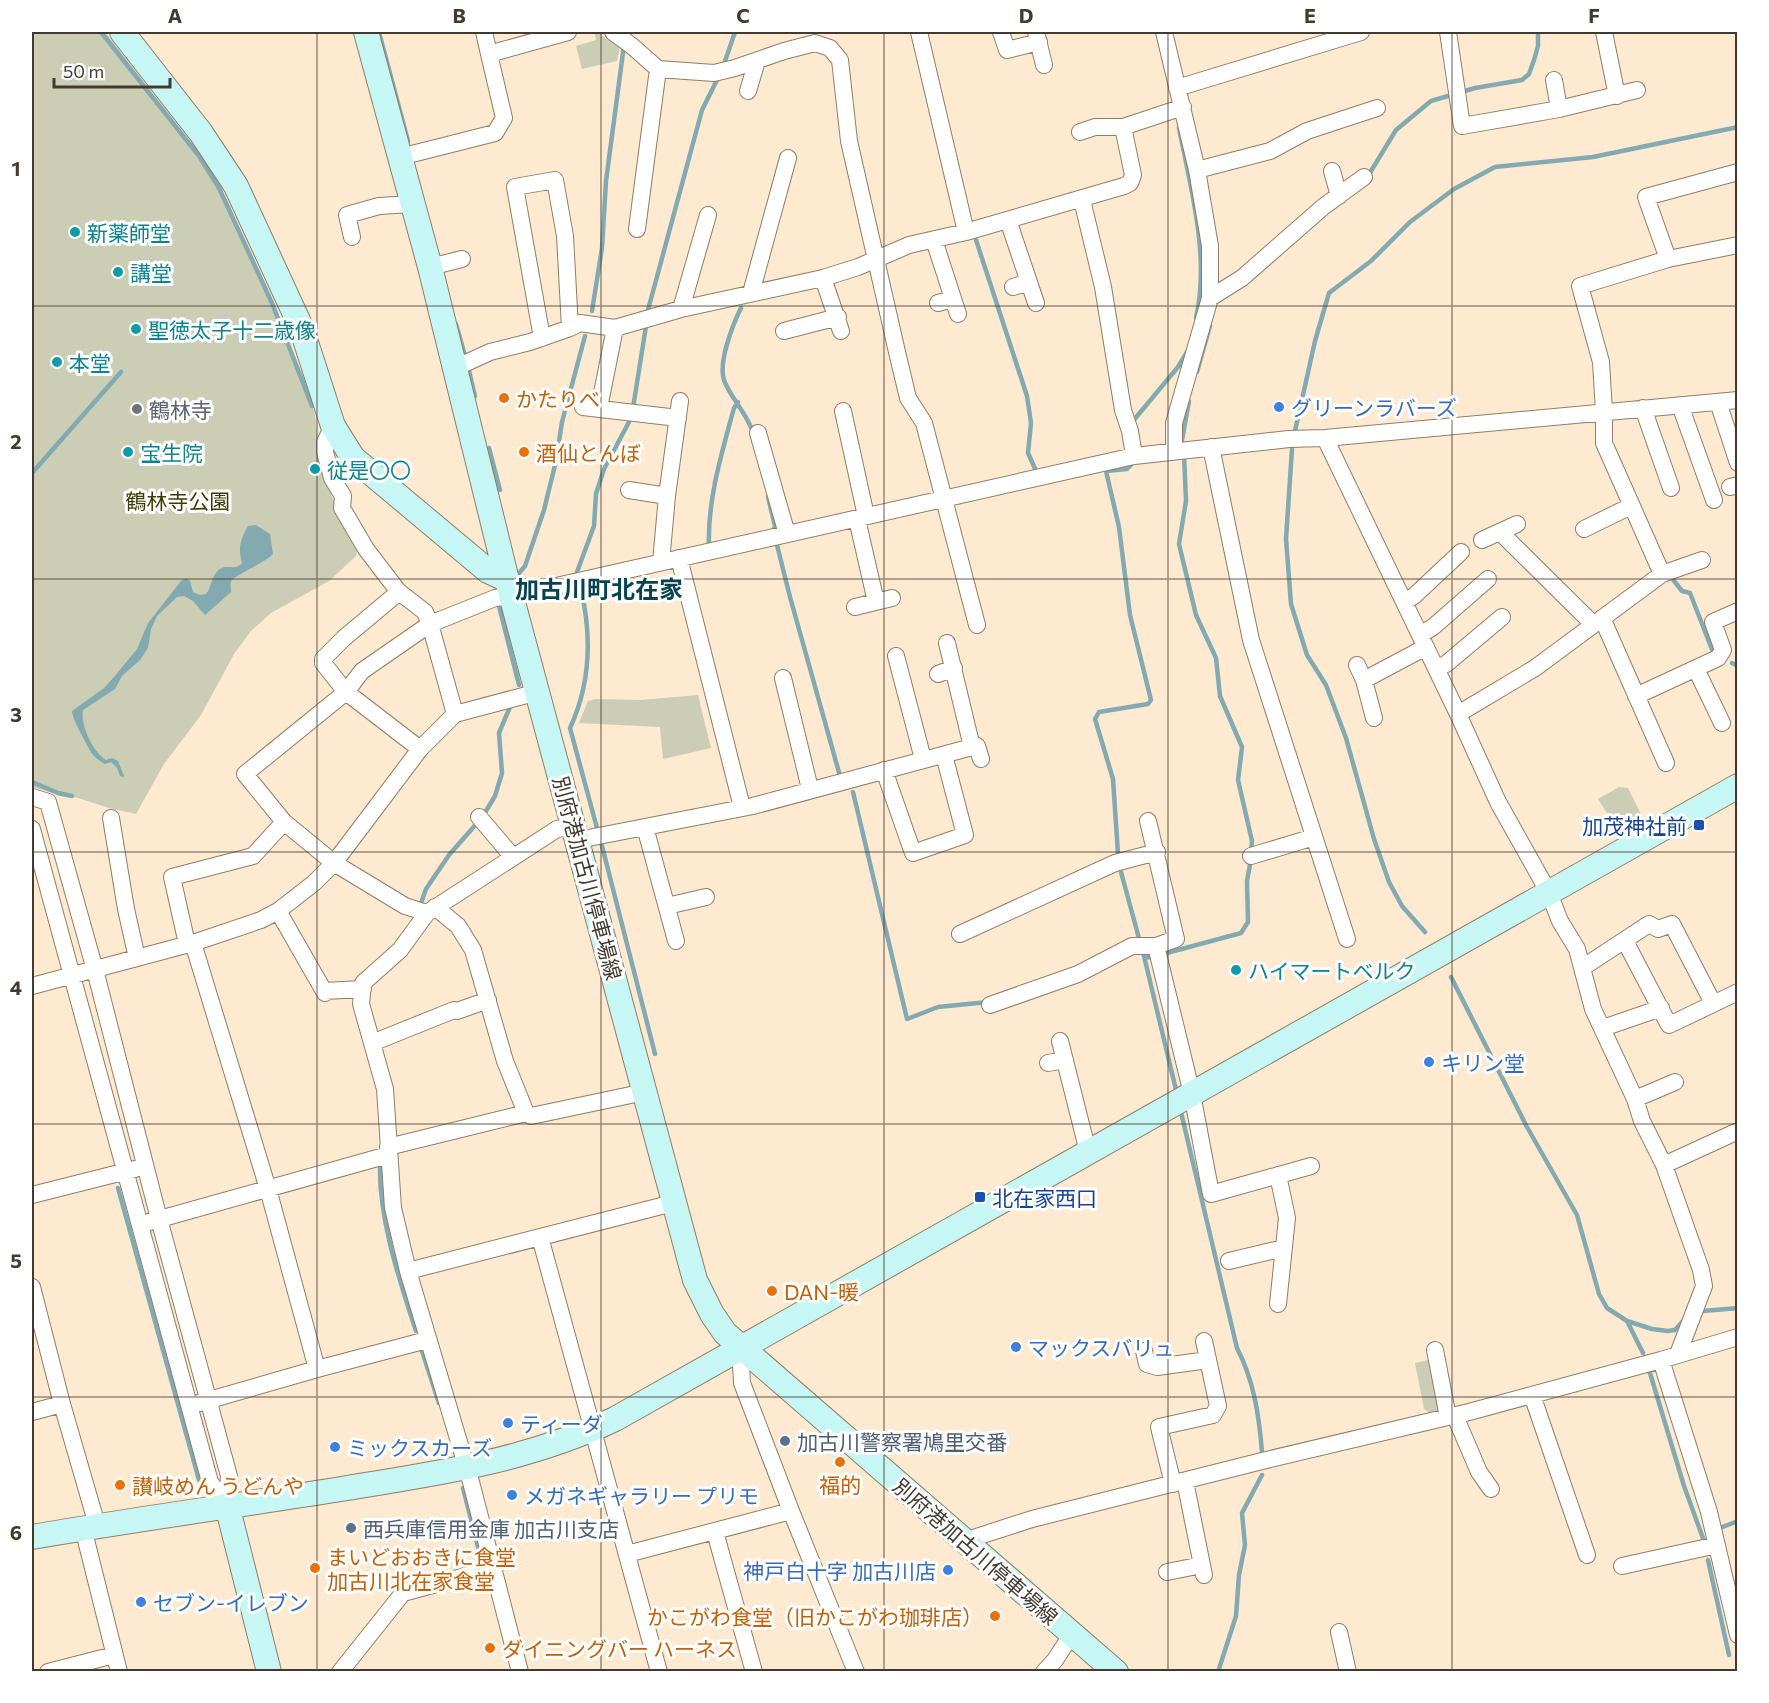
<svg xmlns="http://www.w3.org/2000/svg" width="1769" height="1703" font-family="Commissioner,'Noto Sans JP',sans-serif">
<style>
.green{fill:#cbceb4}
.water{fill:#82aab0}
.lines{fill:none;stroke-linecap:round;stroke-linejoin:round}
.stream{stroke:#82aab0;stroke-width:4.5}
.street-casing{stroke:#907d67;stroke-width:18}
.secondary-casing{stroke:#907d67;stroke-width:26}
.street{stroke:#fff;stroke-width:16}
.secondary{stroke:#c7f7f4;stroke-width:24}
.grid{fill:none;stroke:#423930;stroke-width:1.5;stroke-opacity:0.55}
.culture-dot{fill:#0f9aa8;stroke:#fff;stroke-width:2}
.food-dot{fill:#e8710a;stroke:#fff;stroke-width:2}
.shop-dot{fill:#3f7fe0;stroke:#fff;stroke-width:2}
.worship-dot{fill:#6b7280;stroke:#fff;stroke-width:2}
.transit-dot{fill:#1a4fb4;stroke:#fff;stroke-width:2}
.service-dot{fill:#5c6f8a;stroke:#fff;stroke-width:2}
.labels{text-anchor:middle;dominant-baseline:central;stroke-width:6;stroke-linejoin:round;paint-order:stroke}
.culture-label{font-size:21px;fill:#0d838f;stroke:#fff;text-anchor:start}
.food-label{font-size:21px;fill:#c56008;stroke:#fff;text-anchor:start}
.shop-label{font-size:21px;fill:#366cbe;stroke:#fff;text-anchor:start}
.worship-label{font-size:21px;fill:#5b616d;stroke:#fff;text-anchor:start}
.park-label{font-size:21px;fill:#3b3e04;stroke:#fff}
.transit-label{font-size:21px;fill:#164399;stroke:#fff;text-anchor:end}
.street-label{font-size:21px;fill:#423930;stroke:#fff}
.service-label{font-size:21px;fill:#4e5e75;stroke:#fff;text-anchor:start}
.quarter-label{font-size:24px;font-weight:bold;fill:#05434f;stroke:#fff}
.neatline{fill:none;stroke:#423930;stroke-width:2}
.grid-label{font-size:20px;text-anchor:middle;font-weight:bold;fill:#423930}
</style>
<rect width="100%" height="100%" fill="#fee9d1"/>
<path class="green" d="M32,32H105L207,163L218,182L230,206L250,257L274,305L315,405L313,407C319,428 316,449 321,468C330,496 344,523 358,549L356,556L329,581L271,613L251,631L234,654L201,715L164,764L136,814L109,808L78,798L62,796L32,787Z
M598,33L620,47L617,61L582,69L576,46L596,40L595,34Z
M698,695L711,748L663,759L660,727L579,723L588,701L595,699L641,700Z
M1619,787L1628,788L1642,816L1618,830L1598,799Z
M1433,1359L1444,1410L1432,1414L1424,1409L1415,1363Z"/>
<path class="water" d="M256,525L270,534L273,554C265,563 232,576 231,582C230,585 231,588 231,592L205,615L193,601L184,596L177,597L157,616L151,629L148,648L140,660L122,676L115,689L83,710C80,725 93,752 106,760L112,758L118,761L124,776L123,777L120,776L117,768L111,762L105,764C100,761 97,759 93,755C88,747 72,719 72,711L104,688L114,677L137,649L148,623L181,581L186,578L190,581L193,592L200,595L206,594C212,587 211,575 220,569C228,564 235,571 242,563C238,548 240,540 248,526Z"/>
<g class="lines">
<path class="stream" d="M101,32L199,156L219,188L272,303L312,406
M379,32L408,141
M723,67L735,32
M1179,128C1191,189 1210,257 1196,318
M1368,176L1396,130L1431,101L1475,88L1522,80L1529,74L1534,60L1538,46V32
M976,240L1027,396L1031,423L1028,453L1037,473
M741,308C733,324 718,362 724,380C729,396 748,414 753,433
M648,310L702,110L718,78
M592,311L602,248L606,181L624,45
M456,324L466,359
M468,367L475,396
M1197,372L1210,326
M633,408L646,326
M1133,421L1178,367L1187,352
M1295,431L1315,341L1329,293L1371,261L1410,222L1454,189L1495,167L1593,157L1738,127
M1182,440L1189,401
M489,448L500,490
M1292,449L1286,539L1291,604L1307,655L1326,685L1346,738L1374,839L1389,882L1402,906L1425,932
M1184,454L1186,501L1179,544L1196,615L1216,658L1220,696L1242,747L1238,780L1252,841L1251,851
M32,473L121,372
M768,497L775,526L773,532
M777,545L790,597L840,776L844,775
M709,547C707,501 722,452 734,408L738,402
M577,572L594,526L596,494L604,469L629,422
M1671,577L1682,591L1690,593L1713,652
M514,579L525,566L544,510L556,461L562,422L585,336
M581,589C592,637 591,683 570,728L597,828
M499,601L498,602L519,685
M1732,663L1738,666
M32,782L58,793L72,796
M853,792L907,1019L938,1007L988,1002
M483,816L495,796L502,773L499,733L510,707
M600,838L655,1054
M1118,854L1113,779L1095,719L1099,712L1148,704L1151,700L1130,615L1119,527L1106,471L1127,469L1131,465
M1121,872L1140,942
M420,906L426,889L449,855L478,822
M1163,954L1241,933L1248,922L1247,881L1251,859
M1144,956L1177,1094
M1145,958L1154,956
M1451,977L1527,1127L1577,1215L1599,1294L1607,1308L1627,1321L1643,1353
M1180,1108L1237,1348C1254,1381 1259,1415 1262,1452
M380,1161C378,1217 399,1279 416,1331
M118,1188L199,1480
M1703,1311L1738,1308
M1627,1321L1652,1329L1668,1331L1675,1330L1683,1321
M422,1351L439,1403
M1650,1373L1684,1486L1704,1541
M463,1488L481,1559
M1720,1528L1738,1521
M1708,1560L1729,1655
M1218,1672L1236,1616L1239,1575L1245,1545L1242,1513L1262,1475"/>
<defs>
<path id="street" d="M484,32L489,54
M613,32L632,46L658,69L714,73L735,68L784,51L815,43L830,48L840,60L849,141L897,352L908,398L924,423L977,625
M919,32L966,232
M1001,32L1007,50L1039,42
M1036,32L1044,65
M1164,32L1197,170L1210,246V298L1174,423V451
M1448,32L1462,126L1559,109L1637,90
M1604,32L1617,96
M1554,80L1559,109
M1177,88L1361,32
M748,91L757,61
M1080,132L1095,127H1123
M400,157L495,133L504,118L489,54L568,32
M1197,170L1270,151L1307,131L1377,108
M1332,171L1339,196
M1082,200L1103,287L1123,410L1130,431L1134,456
M1008,220L1036,303
M637,229L658,69
M352,237L347,215L379,206L412,204
M934,240L958,314
M1668,259L1646,197L1738,172
M430,267L462,259
M823,278L841,331
M1013,287L1029,282
M751,293L788,158
M1210,298L1242,278L1323,207L1364,177
M938,303L953,299
M681,309L708,215
M784,331L838,317
M542,338L515,187L555,180L565,236L570,328
M455,368L490,352L530,342L570,328L580,323L615,328L681,309L823,278L858,267L909,245L966,232L1124,186L1130,183L1133,175L1123,127L1183,107
M1718,402L1738,463
M1680,405L1714,500
M583,407L678,418
M599,408L615,328
M1643,408L1671,488
M843,411L866,516
M333,426L325,442V452L332,478L343,496L342,508L366,549L398,591L425,612L430,624L455,714
M758,433L787,534
M1325,438L1458,714L1498,802L1549,893L1560,921L1577,949L1593,1009L1635,1099L1642,1121L1664,1165L1701,1270L1704,1286L1678,1354
M1211,447L1251,640L1347,939
M1730,487L1738,485
M629,490L667,496
M857,519L876,602
M1584,529L1631,506
M1500,532L1593,624
M1482,540L1517,524
M679,558L742,807
M661,562L667,496L680,401
M1662,574L1702,560
M399,592L344,638L323,659V663L346,692L420,749
M1404,602L1414,596L1461,552
M855,607L892,598
M1602,618L1666,763
M1420,635L1433,627L1488,579
M947,643L972,747L977,746L981,759
M896,656L923,759
M1357,665L1364,680L1426,647
M1436,668L1446,664L1502,617
M1696,669L1722,723
M938,674L954,668
M783,678L810,789
M1364,680L1374,718
M1636,696L1718,658L1723,650L1713,622L1738,611
M1458,714L1535,668L1662,574L1604,443V412L1601,362L1580,286L1668,259L1738,245
M884,770L913,853L965,835L944,755
M32,797L48,802L95,970L159,1219L229,1476L227,1505
M479,817L513,857
M111,818L126,909L137,958
M1148,821L1176,939L1156,946L1192,1094L1211,1194L1311,1166
M574,826L557,829L427,913L405,906L334,863L284,822L245,774L346,692L362,671L430,624L495,598L512,596L1134,456L1289,439L1325,438L1738,400
M645,827L676,941
M32,829L210,1482L227,1505
M578,840L753,806L972,747
M1251,856L1314,837
M667,906L706,897
M435,907L458,926L473,950L505,1061L526,1113
M278,911L325,993
M427,913L400,950L363,983L361,1004L385,1089L393,1208L408,1271L471,1482L520,1672
M960,934L1115,863L1157,852
M1625,941L1669,1025L1738,992
M193,943L268,1189L317,1369
M187,944L172,877L253,856L284,822
M1582,968L1649,924L1658,929L1672,924L1713,1003
M32,986L193,943L261,920L278,911L314,883L334,863L420,749L455,714L538,692
M324,991L363,989
M990,1005L1078,974L1132,946H1156
M1603,1028L1661,1008
M1060,1041L1088,1152
M372,1043L454,1010L457,1011L488,1000
M1048,1063L1065,1060
M1635,1099L1675,1082
M388,1147L526,1113L531,1116L645,1092
M1664,1165L1738,1131
M32,1195L135,1169
M149,1222L388,1155
M540,1237L659,1672
M1229,1261L1284,1248
M408,1271L673,1203
M32,1287L62,1404L97,1525
M1278,1304L1287,1218L1278,1175
M740,1347L742,1383L791,1511L856,1672
M1435,1350L1448,1417
M1144,1351L1147,1364L1157,1367L1208,1360
M1661,1360L1709,1512L1738,1635
M1532,1395L1587,1555
M199,1403L317,1369L427,1340
M32,1412L62,1404
M1455,1416L1479,1472L1491,1489
M1185,1481L1204,1575
M1173,1484L1159,1427L1213,1415L1218,1406L1204,1341
M83,1528L119,1672
M715,1532L754,1672
M964,1541L1032,1519L1262,1461L1469,1412L1661,1360L1738,1337
M627,1554L791,1511
M1622,1566L1717,1545
M1167,1572L1202,1565
M1339,1632L1348,1672
M48,1672L114,1655
M340,1672L403,1593L495,1568
M1044,1672L1055,1660L1072,1634"/>
<path id="secondary" d="M122,32L201,133L236,186L301,327L333,426L353,458L488,571L507,580
M366,32L430,267L507,580L695,1280L712,1314L725,1333L1116,1672
M227,1505L269,1672
M32,1537C136,1519 242,1505 347,1488C441,1473 529,1460 615,1419L1738,786"/>
</defs>
<use href="#street" class="street-casing"/>
<use href="#secondary" class="secondary-casing"/>
<use href="#street" class="street"/>
<use href="#secondary" class="secondary"/>
</g>
<path class="grid" d="M317,32V1672M601,32V1672M884,32V1672M1168,32V1672M1452,32V1672M32,306H1738M32,579H1738M32,852H1738M32,1124H1738M32,1397H1738"/>
<g class="culture-dot">
<circle cx="75" cy="232" r="6"/>
<circle cx="118" cy="272" r="6"/>
<circle cx="136" cy="329" r="6"/>
<circle cx="57" cy="362" r="6"/>
<circle cx="128" cy="452" r="6"/>
<circle cx="315" cy="469" r="6"/>
<circle cx="1236" cy="970" r="6"/>
</g>
<g class="food-dot">
<circle cx="504" cy="398" r="6"/>
<circle cx="524" cy="452" r="6"/>
<circle cx="772" cy="1291" r="6"/>
<circle cx="840" cy="1462" r="6"/>
<circle cx="120" cy="1485" r="6"/>
<circle cx="315" cy="1568" r="6"/>
<circle cx="995" cy="1616" r="6"/>
<circle cx="490" cy="1648" r="6"/>
</g>
<g class="shop-dot">
<circle cx="1279" cy="407" r="6"/>
<circle cx="1429" cy="1062" r="6"/>
<circle cx="1016" cy="1347" r="6"/>
<circle cx="508" cy="1423" r="6"/>
<circle cx="335" cy="1447" r="6"/>
<circle cx="512" cy="1495" r="6"/>
<circle cx="948" cy="1570" r="6"/>
<circle cx="141" cy="1602" r="6"/>
</g>
<circle class="worship-dot" cx="137" cy="409" r="6"/>
<g class="transit-dot">
<rect x="1693" y="819" width="12" height="12" rx="3"/>
<rect x="974" y="1191" width="12" height="12" rx="3"/>
</g>
<g class="service-dot">
<circle cx="785" cy="1441" r="6"/>
<circle cx="351" cy="1528" r="6"/>
</g>
<g class="labels">
<g class="culture-label">
<text x="87" y="232">新薬師堂</text>
<text x="130" y="272">講堂</text>
<text x="148" y="329">聖徳太子十二歳像</text>
<text x="69" y="362">本堂</text>
<text x="140" y="452">宝生院</text>
<text x="327" y="469">従是〇〇</text>
<text x="1248" y="970">ハイマートベルク</text>
</g>
<g class="food-label">
<text x="516" y="398">かたりべ</text>
<text x="536" y="452">酒仙とんぼ</text>
<text x="784" y="1291">DAN-暖</text>
<text x="840" y="1484" text-anchor="middle">福的</text>
<text x="132" y="1485">讃岐めん うどんや</text>
<text x="327" y="1556">まいどおおきに食堂<tspan x="327" dy="24">加古川北在家食堂</tspan></text>
<text x="983" y="1616" text-anchor="end">かこがわ食堂（旧かこがわ珈琲店）</text>
<text x="502" y="1648">ダイニングバー ハーネス</text>
</g>
<g class="shop-label">
<text x="1291" y="407">グリーンラバーズ</text>
<text x="1441" y="1062">キリン堂</text>
<text x="1028" y="1347">マックスバリュ</text>
<text x="520" y="1423">ティーダ</text>
<text x="347" y="1447">ミックスカーズ</text>
<text x="524" y="1495">メガネギャラリー プリモ</text>
<text x="936" y="1570" text-anchor="end">神戸白十字 加古川店</text>
<text x="153" y="1602">セブン-イレブン</text>
</g>
<g class="worship-label">
<text x="149" y="409">鶴林寺</text>
</g>
<g class="park-label">
<text x="178" y="500">鶴林寺公園</text>
</g>
<g class="transit-label">
<text x="1687" y="825">加茂神社前</text>
<text x="992" y="1197" text-anchor="start">北在家西口</text>
</g>
<g class="street-label">
<text transform="translate(588 878) rotate(75)">別府港加古川停車場線</text>
<text transform="translate(976 1551) rotate(41)">別府港加古川停車場線</text>
</g>
<g class="service-label">
<text x="797" y="1441">加古川警察署鳩里交番</text>
<text x="363" y="1528">西兵庫信用金庫 加古川支店</text>
</g>
<g class="quarter-label">
<text x="599" y="588">加古川町北在家</text>
</g>
</g>
<rect width="1769" height="1703" fill="none" stroke="#ffffff" stroke-width="66"/>
<path d="M54 78v9h116v-9" fill="none" stroke="#423930" stroke-width="3"/>
<text x="63" y="78" font-size="18" fill="#423930" stroke="#ffffff" stroke-width="4.5" paint-order="stroke">50 m</text>
<rect x="33" y="33" width="1703" height="1637" class="neatline"/>
<g class="grid-label">
<text x="175" y="23">A</text>
<text x="459" y="23">B</text>
<text x="743" y="23">C</text>
<text x="1026" y="23">D</text>
<text x="1310" y="23">E</text>
<text x="1594" y="23">F</text>
<text x="16" y="176">1</text>
<text x="16" y="449">2</text>
<text x="16" y="722">3</text>
<text x="16" y="995">4</text>
<text x="16" y="1268">5</text>
<text x="16" y="1540">6</text>
</g>
</svg>
